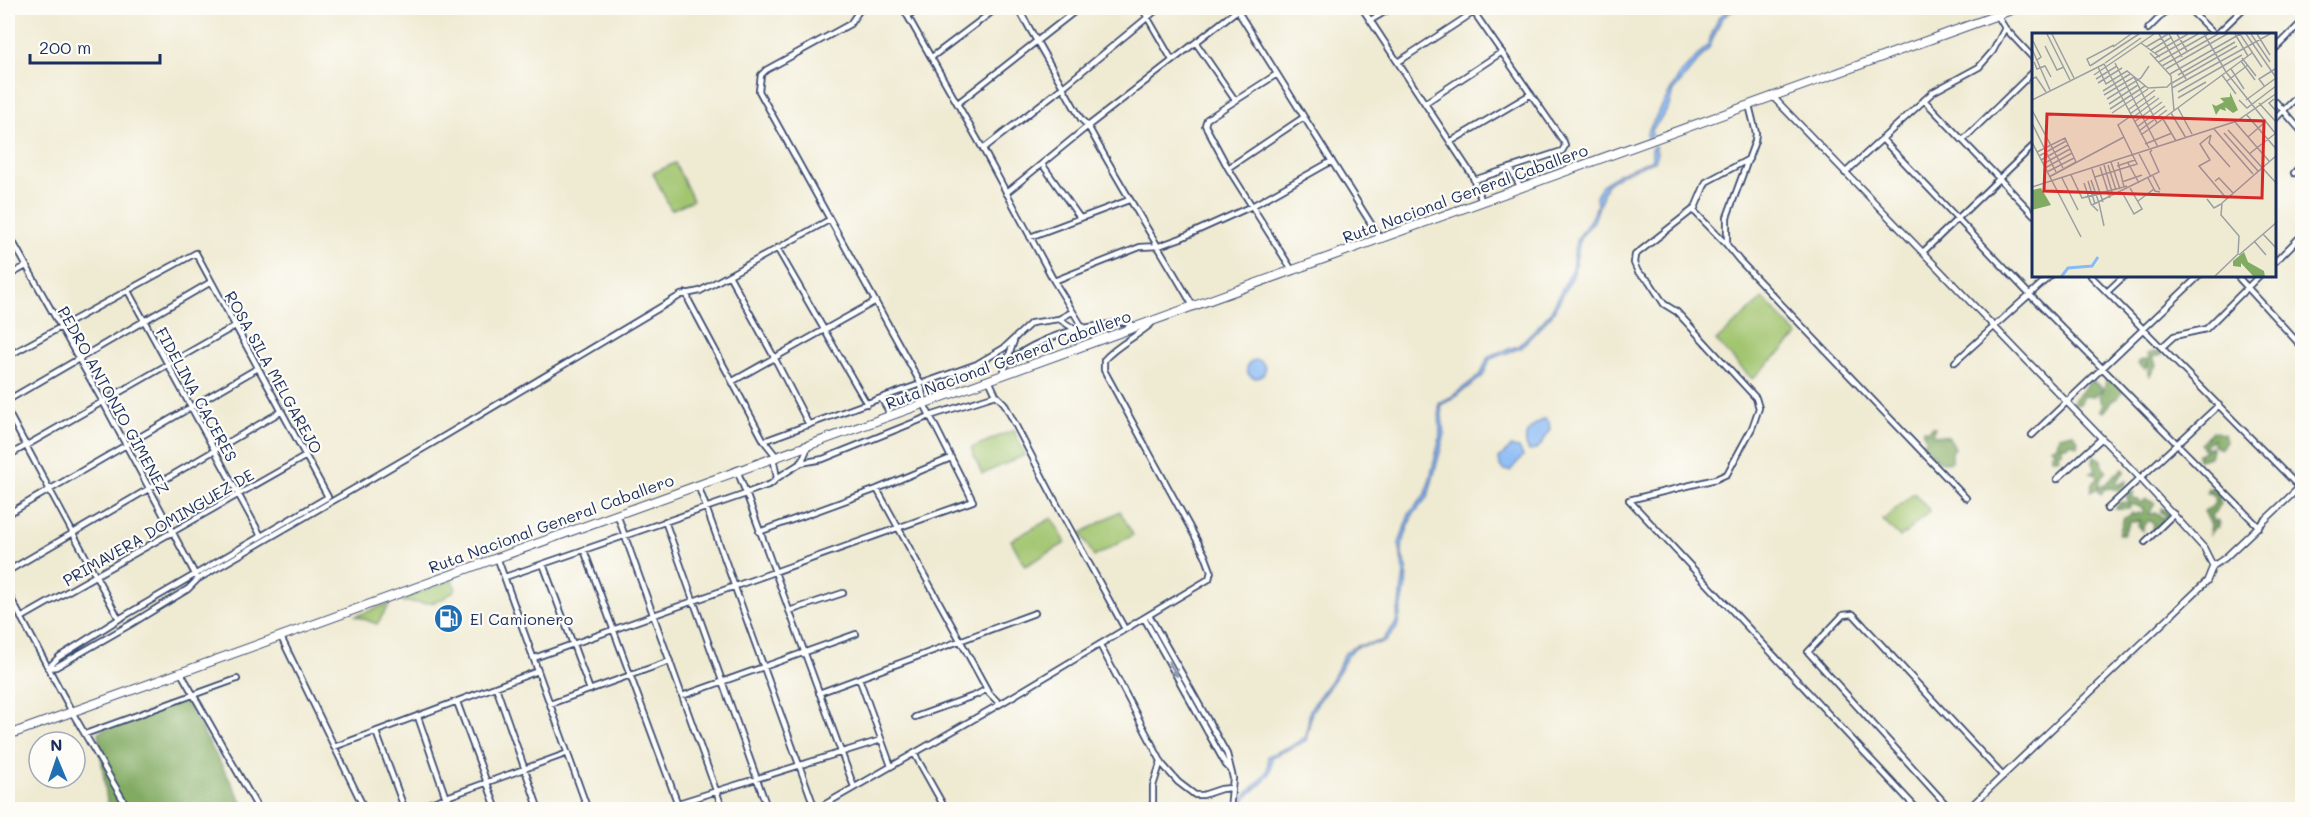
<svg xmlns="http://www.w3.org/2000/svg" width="2310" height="817" font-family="Mali,sans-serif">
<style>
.green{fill:#a2c56f;stroke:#5e7a66;stroke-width:1.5}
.forest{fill:#81aa62;stroke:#4e6c60;stroke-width:1.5}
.water{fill:#89baf5;stroke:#5274aa;stroke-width:1.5}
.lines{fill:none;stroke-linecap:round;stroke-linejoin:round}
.minor-casing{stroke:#3b4b6f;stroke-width:8}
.tertiary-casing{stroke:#3b4b6f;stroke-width:8}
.trunk-casing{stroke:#3b4b6f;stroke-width:10}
.minor{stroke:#fff;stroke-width:4.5}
.tertiary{stroke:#fff;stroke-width:5}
.trunk{stroke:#fff;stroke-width:8}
.oneway{fill:#8d97ae}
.labels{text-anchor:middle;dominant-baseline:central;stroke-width:4.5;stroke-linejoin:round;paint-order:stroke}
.street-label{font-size:16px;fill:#1b2f5e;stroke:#fdfcf7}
.poi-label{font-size:16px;fill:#1b2f5e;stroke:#fdfcf7;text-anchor:start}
.inset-river{fill:none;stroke:#89baf5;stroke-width:3}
.inset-road{fill:none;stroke:#9a9fa4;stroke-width:1.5}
.view{fill:#d62828;fill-opacity:0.15;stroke:#d62828;stroke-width:3}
.inset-edge{fill:none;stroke:#1b2f5e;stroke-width:3}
</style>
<rect width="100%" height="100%" fill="#fdfcf7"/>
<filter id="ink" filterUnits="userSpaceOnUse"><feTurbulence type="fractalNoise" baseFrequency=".0167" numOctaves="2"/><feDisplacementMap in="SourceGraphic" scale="12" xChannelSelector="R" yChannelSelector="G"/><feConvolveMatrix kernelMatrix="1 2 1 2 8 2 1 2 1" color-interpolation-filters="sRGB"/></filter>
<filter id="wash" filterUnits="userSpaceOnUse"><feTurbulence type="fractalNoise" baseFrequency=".008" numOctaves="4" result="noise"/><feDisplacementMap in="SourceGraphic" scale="24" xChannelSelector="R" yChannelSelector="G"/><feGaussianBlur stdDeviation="1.35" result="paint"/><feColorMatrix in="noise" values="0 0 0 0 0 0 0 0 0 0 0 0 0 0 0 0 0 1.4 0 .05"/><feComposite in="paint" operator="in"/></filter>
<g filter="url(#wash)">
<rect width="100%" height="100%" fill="#efead2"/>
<path class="green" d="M675,163L693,200L671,210L653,173Z
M1763,298L1798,336L1752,379L1716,341Z
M1014,430L1025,455L982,474L971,448Z
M1914,493L1930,511L1900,538L1883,520Z
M1120,511L1133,535L1094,557L1081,533Z
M1052,518L1066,543L1025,566L1011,540Z
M452,580L456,589C436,607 429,603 403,602L402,599Z
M384,605H389L377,624L356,616Z"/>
<path class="forest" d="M2158,351L2162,355L2153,357L2156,365L2150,376L2148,374V362L2145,369L2138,364L2140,361L2150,358L2147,354Z
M2107,377L2117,380L2124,389L2118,398L2109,401L2111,403L2104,412L2100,410L2103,405L2099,396L2104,389Z
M2091,381L2102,387V390L2093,397L2084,396L2080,404L2074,405L2073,400Z
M1931,427H1935L1932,435C1946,437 1948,432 1955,448L1952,452V460L1948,463L1936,460L1933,454H1930L1921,444L1927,440L1923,433V429L1928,431Z
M2212,431L2224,434L2226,442L2220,449L2213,444V439L2206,444L2207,449L2211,446L2212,448L2210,457L2198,460L2197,455L2205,451L2201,444Z
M2073,433L2078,440L2077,446L2071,443L2067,446H2062V451L2058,452L2059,458H2052L2051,454L2055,451L2051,448L2057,445L2059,436Z
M2094,456L2102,460L2103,467L2107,471L2101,478L2098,488L2107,484L2113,476L2123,469L2125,471L2116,481L2119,485L2126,481L2125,486L2119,491L2111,488L2104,489L2101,494L2095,489L2090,492L2092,483L2097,479V475L2090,473L2096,470L2093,463Z
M2208,488L2222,491V494L2219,497L2221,503L2214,513L2211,514L2213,522L2217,520L2220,524H2216L2218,527L2214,528L2209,535L2211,525L2204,511L2212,507L2215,502L2213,494L2207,493Z
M2129,492H2134L2132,497L2139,500L2141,503L2146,499L2155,503L2149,514L2157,513L2163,519L2165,515L2161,512V508L2170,513L2164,523L2159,525L2157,530L2150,535L2154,525L2150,520L2143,526V531L2138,525L2141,521L2130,522L2123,534H2119L2124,518L2130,516L2132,513L2134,515L2138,513L2143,514V508L2132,504L2129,508H2116L2120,502L2129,503L2126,495Z
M184,698L246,809H108L98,732Z"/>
<path class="water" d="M1731,8H1737L1722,18L1709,48L1673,91L1668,109L1652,130V137L1647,138V133L1680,74L1707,46L1719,17Z
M1655,146L1657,153L1654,161L1622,174L1606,185L1594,221L1580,238L1573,276L1551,316L1520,348L1490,359L1483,376L1455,397L1441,405L1444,437L1428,497L1412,516L1402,545V556L1407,568L1406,586L1397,628L1385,642L1357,647L1348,655L1336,677L1312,711L1306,741L1272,757C1271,763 1272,769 1268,776C1261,788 1243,794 1243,809H1239C1242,792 1260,786 1267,770C1269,765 1267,761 1268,756L1293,745L1306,737L1310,709L1335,674L1345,653L1356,646L1382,641L1396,623L1399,606L1404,575L1399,544L1409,514L1426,494L1440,438L1439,403L1451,397L1481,374L1487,359L1491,355L1518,346L1543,321L1550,313L1572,270L1576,241L1590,220L1597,206L1596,197L1602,185L1620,173L1649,161L1652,158V148Z
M1247 369a9 9 0 1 1 18 0a9 9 0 1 1-18 0Z
M1545,419L1549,422L1550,429C1545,438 1541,450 1529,451C1520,436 1530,426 1545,419Z
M1511,447L1519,448L1523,456L1510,471L1503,470L1500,466L1499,458Z"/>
</g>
<g filter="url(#ink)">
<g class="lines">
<defs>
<path id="minor" d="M903,8L983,149L1054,281L1083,328L1123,322L1137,326
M1018,8L1081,119L1088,126C1121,187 1158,245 1193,306
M1142,8L1172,60
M1362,8L1472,175L1482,202
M1471,8L1564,142L1565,146L1562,151L1474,180
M2188,8L2214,34
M1237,10L1380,238
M1997,15L2005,28L2034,59
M908,16L919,8
M1371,20L1391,8
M2148,29L2169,8
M2217,34L2244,8
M1196,43L1235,100
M2276,48L2302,22
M932,57L997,8
M1398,62L1474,12
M1277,74L1207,119L1205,125L1228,168L1292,270
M1924,100L2034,215
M2276,102L2302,132
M958,103L1079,8
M1425,103L1502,52
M1749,105L1756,133L1755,141L1727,217V245L1739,260L1966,498
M2276,118L2302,92
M1882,139L2030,295L2259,527
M1963,140L2034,71
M1450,142L1531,94
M983,149L1063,87L1159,8
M1749,159L1706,182L1695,208L1635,255L1634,263L1638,272L1649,281L1664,304L1677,312L1756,398L1759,408L1752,428L1727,474L1716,479L1629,500L1918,810
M1042,164L1080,218
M1228,168L1304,117
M1510,168L1521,188
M1845,173L1933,92L1979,67L1993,51L2005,28
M2294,173L2302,164
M1006,193L1088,126L1240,8
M1693,210L1727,245
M8,233L103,402L196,576
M1030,237L1129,200
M777,248L867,404
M1923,252L2034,145
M2276,261L2302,235
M729,275L774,357L809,425
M8,276L26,266
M2091,276L2302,490
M2237,276L2302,347
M1054,281L1140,247L1159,246L1181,238L1252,206L1332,161
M128,291L261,536
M2107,292L2124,276
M687,293L689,301L764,441L776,456
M1059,319L1076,330
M2162,347L2174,336L2206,329L2259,276
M8,356L196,253L328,497
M1007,361L1015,338
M1955,362L2050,276
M1003,374L1006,364C1025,346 1057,334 1083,328
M989,380L996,395L1004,403L1062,514L1125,629
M733,381L874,302
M881,398L977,364L1004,348L1031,323L1059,319L1072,312
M8,400L211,282
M8,412L119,619
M2032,435L2199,276
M764,441L881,398L888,410V417
M8,456L235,326
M773,457L777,478L771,484L746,493L854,787
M801,463L823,459L930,416L996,395
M777,478L801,463L809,445
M2057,479L2101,439
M698,485L815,809
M877,489L989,693L1000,704
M328,497L119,619L59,657L48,668L56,667L131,624L188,589L198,579L431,444L681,295L700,291L829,220
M2107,509L2219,405
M8,514L258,368
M617,514L723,810
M665,521L768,810
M759,532L877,489L951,458
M2145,542L2174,514
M584,550L680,810
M497,557L588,810
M543,564L590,690
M8,571L282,411
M505,577L743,495L746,493L737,470
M8,593L72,712L129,810
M789,611L843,593
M21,618L306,456
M1144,618L1226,765L1231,770L1227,754L1149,615
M281,637L365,810
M1100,645L1163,765L1178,782L1195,795H1203L1221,789L1231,788
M534,658L973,501L924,404L921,384L759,91L761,75L766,70L850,24L861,8
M181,673L259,810
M859,678L891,766
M496,687L539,810
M819,693L1035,613
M682,696L856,634
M457,702L497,810
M550,704L670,661
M418,717L450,810
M915,717L976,695L987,689
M376,732L405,810
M85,734L237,679
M334,747L538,671
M914,753L946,810
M411,810L568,753
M656,810L881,740
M815,810L1000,704L1209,579L1211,571L1205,555L1104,370V360C1117,345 1136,337 1151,324
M1147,810L1153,803V786L1161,761
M1230,810L1233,778L1231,770
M1951,810L1808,652L1843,615L1853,614L2003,776"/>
<path id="tertiary" d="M1772,96L2140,478L2204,548L2213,566
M1967,810L2207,581L2213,566L2225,558L2302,485"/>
<path id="trunk" d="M8,735L2017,8"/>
</defs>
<use href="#minor" class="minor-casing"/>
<use href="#tertiary" class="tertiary-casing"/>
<use href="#trunk" class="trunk-casing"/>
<use href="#minor" class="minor"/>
<use href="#tertiary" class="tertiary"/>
<use href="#trunk" class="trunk"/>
</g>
<defs><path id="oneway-solid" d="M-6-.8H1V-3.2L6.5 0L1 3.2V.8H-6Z" transform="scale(1.5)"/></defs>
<use class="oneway" href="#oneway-solid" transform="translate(1173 669) rotate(61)"/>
</g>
<defs>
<symbol id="fuel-disc" viewBox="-11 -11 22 22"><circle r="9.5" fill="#1f6fb2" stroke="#fdfcf7"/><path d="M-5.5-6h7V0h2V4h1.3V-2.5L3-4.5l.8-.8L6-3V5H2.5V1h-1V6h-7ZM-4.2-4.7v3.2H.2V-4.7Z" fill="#fff"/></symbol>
</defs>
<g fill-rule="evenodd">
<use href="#fuel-disc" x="432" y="602" width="33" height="33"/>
</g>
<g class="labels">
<g class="street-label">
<text transform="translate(1465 193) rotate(-20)">Ruta Nacional General Caballero</text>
<text transform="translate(1008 359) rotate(-20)">Ruta Nacional General Caballero</text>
<text transform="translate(274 372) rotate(61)">ROSA SILA MELGAREJO</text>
<text transform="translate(197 394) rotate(61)">FIDELINA CACERES</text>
<text transform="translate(114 400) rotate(61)">PEDRO ANTONIO GIMENEZ</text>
<text transform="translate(551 523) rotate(-20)">Ruta Nacional General Caballero</text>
<text transform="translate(158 527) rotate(-30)">PRIMAVERA DOMINGUEZ DE</text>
</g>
<g class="poi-label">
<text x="470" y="618">El Camionero</text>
</g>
</g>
<g transform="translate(2032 33)">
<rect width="244" height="244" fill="#efead2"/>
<path d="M198,59L206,77L201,80L193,74L194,78L188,76L184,82L180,71L184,73L192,69L188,65L198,64ZM9,155L19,172L0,177V157ZM212,219L216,229L232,238L233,244H222L209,230V234L201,233V228Z" fill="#81aa62"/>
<path class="inset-river" d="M29,244L36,235L60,233L66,224"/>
<path class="inset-road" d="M15,1L38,47M20,1L42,45M127,1L154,46M137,1L150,24M145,1L155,18M172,1L194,39L243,100M203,1L216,23M208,1L230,34M214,1L245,46M219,1L238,29M225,1L238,22M1,8L9,24L5,27M109,10L128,24M13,13L25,37L32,34M81,14L99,1M114,14L136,1M0,16L18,57M119,17L140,4M118,20L139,43L142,78M123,20L156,1M123,25L166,1M210,25L224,43M209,28L223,47M2,29L5,36L13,33L19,44M127,29L176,1M73,30L109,5M83,30L126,114M58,33L107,1M58,33L55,26L82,12M130,33L186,1M66,34L74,51L95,38L116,55L135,54L140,49M134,36L195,1M199,36L212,56M138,41L208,1M62,42L122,1M146,42L203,9M190,42L204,61M0,46L4,44L14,59M64,46L85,33M195,48L216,32M66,50L90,35M140,50L205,13M233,54L227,46L243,36M140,55L238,1M71,58L98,41M146,59L210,22M72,62L102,44L125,90M146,65L174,49M75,66L109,45L117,33M242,66L237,70L245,79M0,67L72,31L117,115M207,67L215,75L244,53M214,67L244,45M227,70L245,90M77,71L106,52M146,75L160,101M78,76L113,53M0,77L31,135M96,77L123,57M80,80L116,56M139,80L154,105M98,81L123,63M214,81L245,117M100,85L127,65M131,86L144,108M102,89L130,69M203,89L237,128M0,90L24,139M105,94L133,73M182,96L221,141M196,97L245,151M107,98L135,77M192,100L226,138M109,102L220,20M179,102L168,111L178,127L167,133L195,166M179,102L177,110L198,134M216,104L233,89M0,109L49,204M113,111L140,100M5,119L33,105L44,129M107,121L119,144M217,121L244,100M7,123L34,108M9,127L36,112M44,129L17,144L92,104M79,129L88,156M86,129L92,154M96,130L107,150M11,131L38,116M72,132L80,159M76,132L84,157M85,133L103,127M68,134L78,165M13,135L40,120M60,136L71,169M15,139L42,125M39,142L50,165L95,153M121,143L128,157L121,143M63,144L105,131L86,92L99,83M30,145L46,177M116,145L123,158L128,159M59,147L67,170M56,148L63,171M183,148L187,145L201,160M90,149L110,142M52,150L59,171L66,178M0,154L205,88L245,60M90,159L102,181L110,176L98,155M175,166L182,175L189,171M106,168L122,156M67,170L72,193M60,172L127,139L118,119L120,117M231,201L245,216M222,208L234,222M207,222L245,189M182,244L206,221L207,203L189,182L190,170L245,122"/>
<path class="view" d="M15,81L232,88L230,165L12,158Z"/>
<rect width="244" height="244" class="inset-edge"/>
</g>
<rect width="2310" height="817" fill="none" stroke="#fdfcf7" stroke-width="30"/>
<g transform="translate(57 760) rotate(358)"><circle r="28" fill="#fdfcf7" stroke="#a3aaba" stroke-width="1.5"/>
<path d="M0-4.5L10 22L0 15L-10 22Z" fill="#1f6fb2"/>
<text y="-9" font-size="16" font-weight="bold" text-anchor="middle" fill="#1b2f5e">N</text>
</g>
<path d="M30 54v9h130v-9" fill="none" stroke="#1b2f5e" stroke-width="3"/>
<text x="39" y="54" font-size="18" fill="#1b2f5e" stroke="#fdfcf7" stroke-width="4.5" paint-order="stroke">200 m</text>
</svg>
